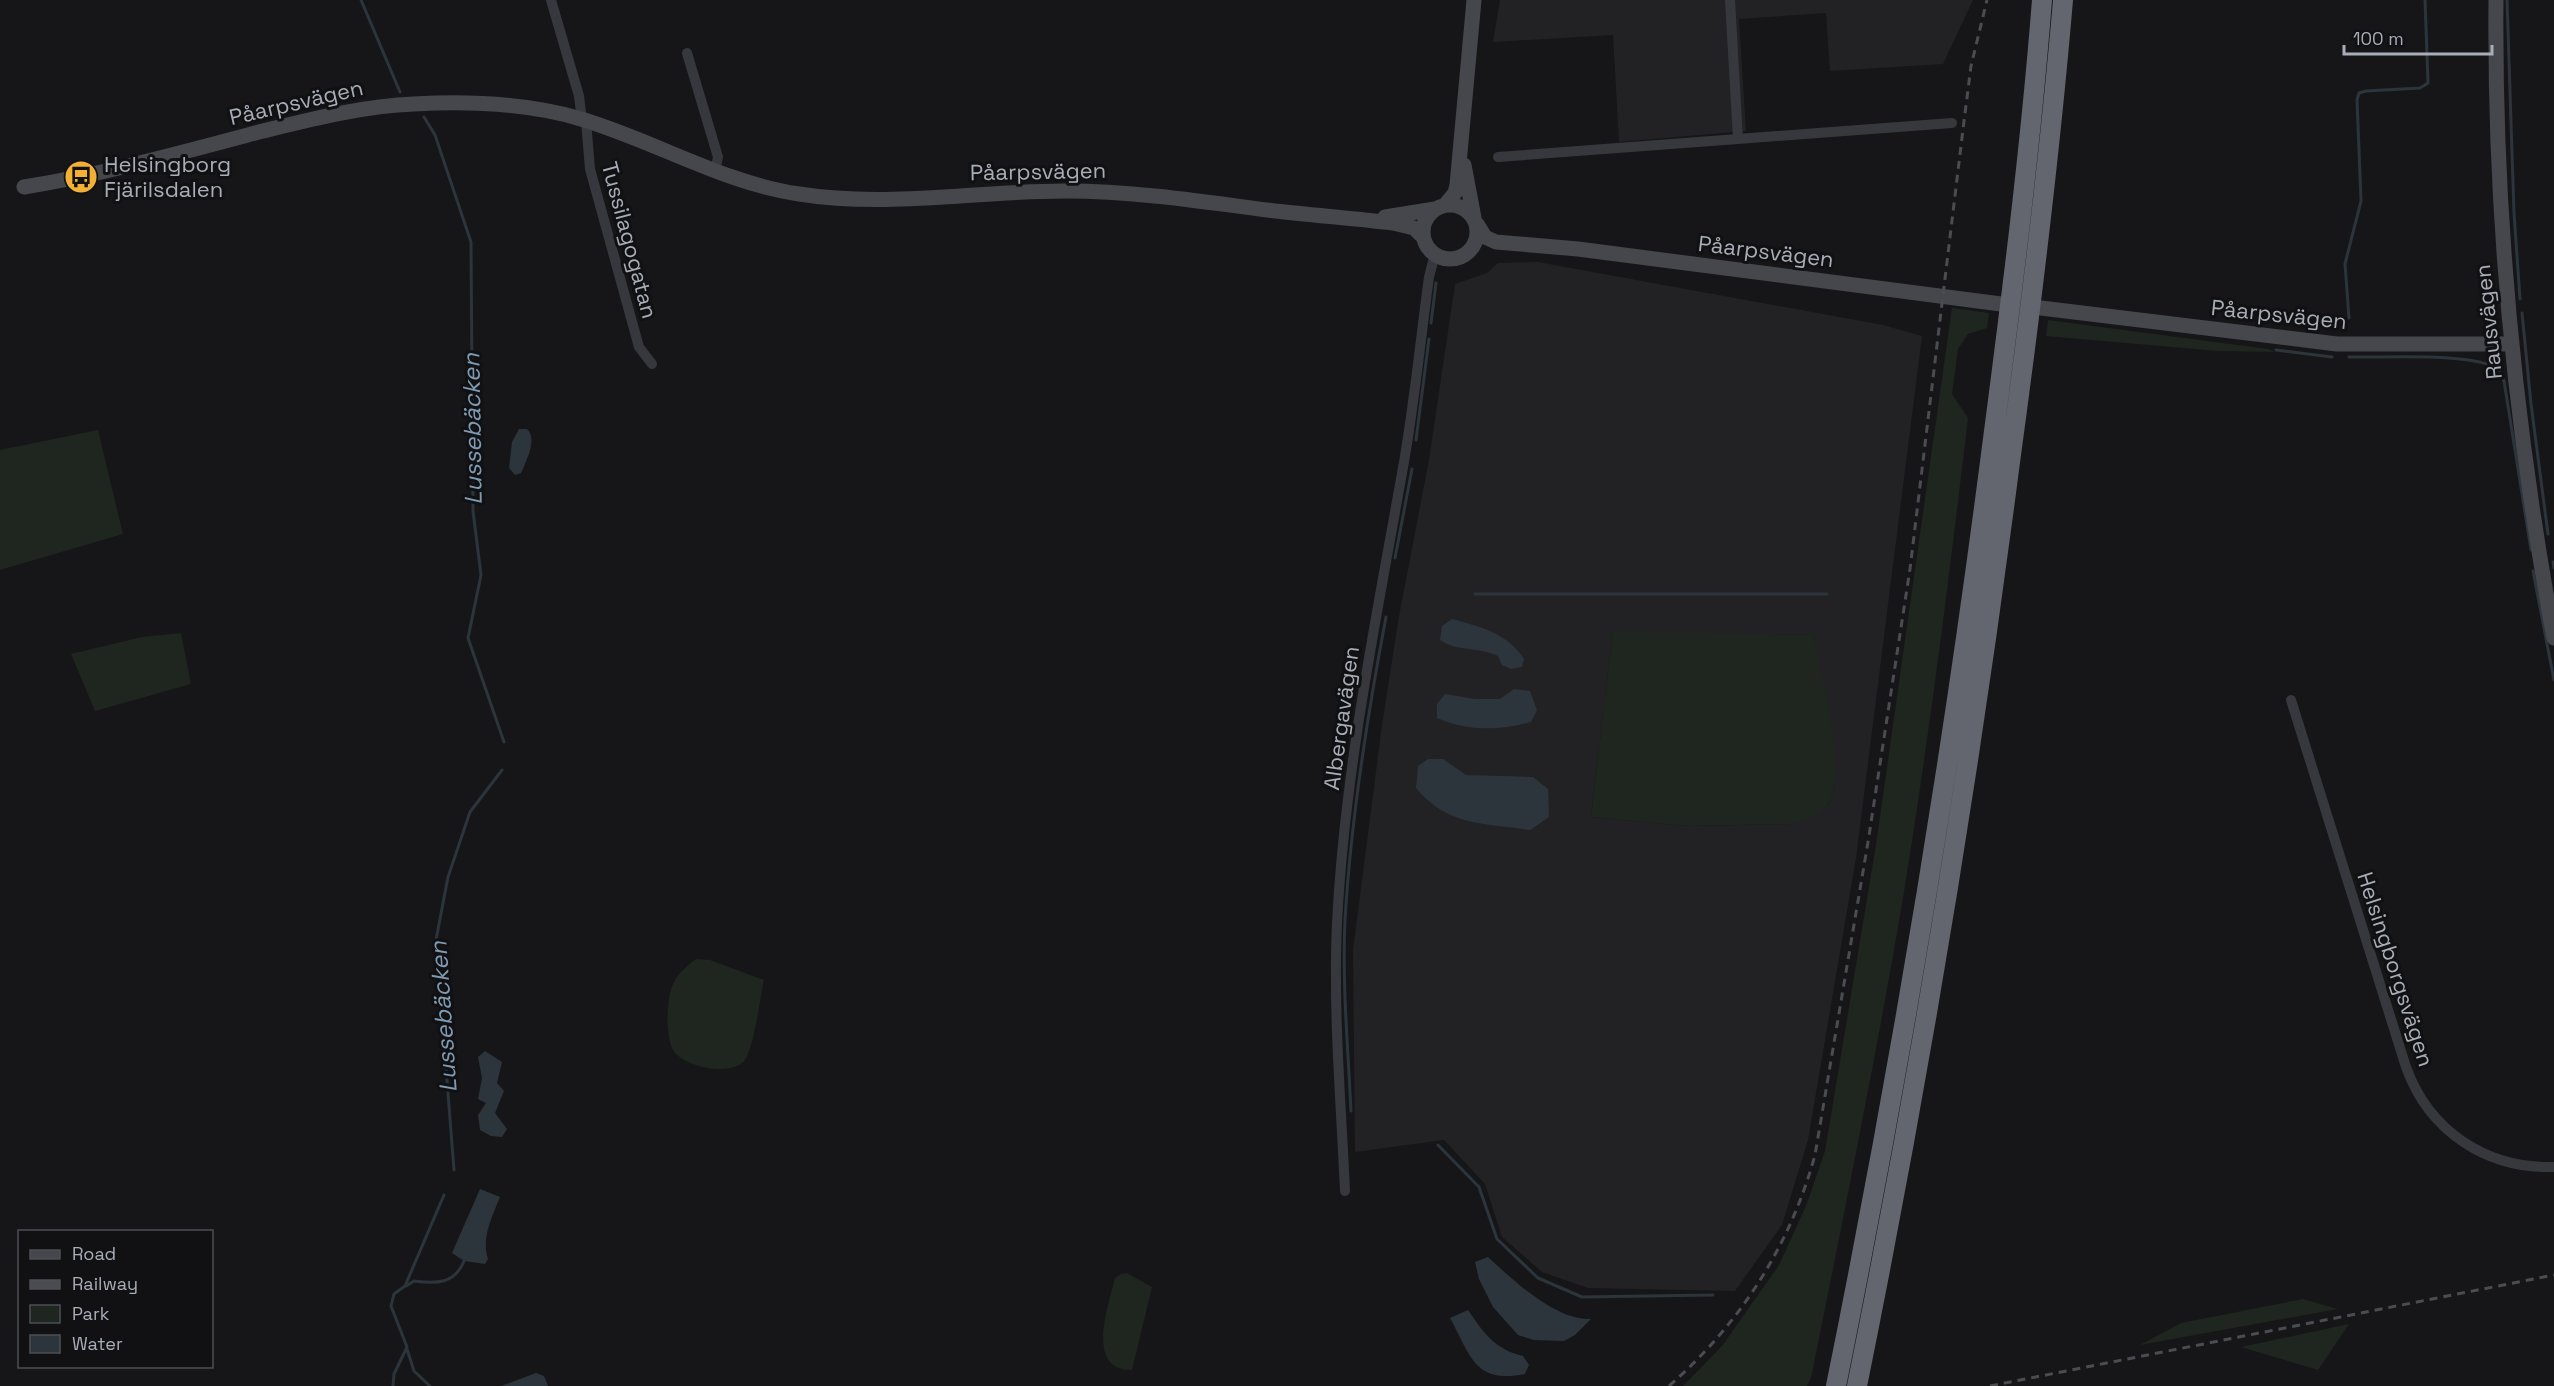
<svg xmlns="http://www.w3.org/2000/svg" width="2554" height="1386" font-family="'Space Grotesk',sans-serif">
<style>
.built{fill:#222225;fill-rule:evenodd}
.green{fill:#1e261f}
.water{fill:#2c353c}
.lines{fill:none;stroke-linecap:round;stroke-linejoin:round}
.stream{stroke:#2c353c;stroke-width:3}
.street{stroke:#37383d;stroke-width:10}
.secondary{stroke:#45474d;stroke-width:15}
.highway{stroke:#63666e;stroke-width:20}
.rail{stroke:#4a4c52;stroke-width:3;stroke-dasharray:8 6;stroke-linecap:butt}
.labels{text-anchor:middle;dominant-baseline:central;stroke-width:6;stroke-linejoin:round;paint-order:stroke}
.street-label{font-size:22px;fill:#a8adb8;stroke:#111113}
.poi-label{font-size:22px;fill:#a8adb8;stroke:#111113;text-anchor:start}
.water-label{font-size:24px;font-style:italic;fill:#7f9bb3;stroke:#111113}
</style>
<rect width="100%" height="100%" fill="#161618"/>
<path class="built" d="M1500,0H1973L1943,64L1830,71L1826,13L1739,19L1746,131L1619,142L1613,35L1493,42Z
M1538,262L1883,325L1922,336L1856,858L1808,1140L1782,1225L1735,1291L1588,1288L1542,1272L1502,1237L1485,1184L1444,1140L1355,1152L1353,950L1382,725L1399,616L1429,460L1455,284L1487,273L1498,263ZM1613,632L1813,635L1836,772L1834,791L1829,803L1791,824L1686,826L1591,817Z"/>
<path class="green" d="M1952,308L1989,313L1987,328L1968,334L1958,349L1952,394L1968,418C1949,579 1929,739 1903,898C1876,1058 1843,1218 1811,1378L1807,1386H1683L1722,1346L1779,1265L1806,1206L1825,1151L1876,845Z
M2048,320L2268,349L2275,352L2218,351L2046,336Z
M98,430L123,534L0,570V450Z
M1613,631L1813,635C1820,671 1848,770 1830,801C1822,814 1805,820 1791,824L1686,826L1591,817Z
M181,633L191,684L95,711L71,654L142,637Z
M696,959L710,960L764,980C760,997 754,1050 744,1061C730,1077 683,1067 673,1050C665,1036 666,996 674,982C679,972 687,966 696,959Z
M1127,1273L1152,1287L1132,1370C1084,1371 1109,1304 1115,1278L1121,1274Z
M2303,1299L2338,1309L2140,1345L2181,1323Z
M2349,1324L2318,1370L2241,1347Z"/>
<path class="water" d="M519,429H527C538,439 526,461 521,473L515,475L509,468L512,442Z
M1452,619C1479,626 1509,634 1524,659L1522,667L1511,669L1502,665L1498,656C1476,646 1457,652 1440,640L1442,626Z
M1514,689L1530,691L1537,710L1531,722C1500,731 1467,731 1437,718V704L1445,694L1475,699H1500Z
M1428,759H1443L1466,775L1533,777L1548,789L1549,817L1530,830C1484,823 1447,826 1416,788L1418,766Z
M485,1051L502,1062L497,1083L504,1091L495,1113L507,1129L502,1137L491,1136L480,1130L478,1115L486,1103L478,1099L482,1078L478,1057Z
M480,1189L500,1197C492,1217 481,1238 488,1259L485,1264L464,1261L452,1253Z
M1488,1257C1513,1280 1556,1321 1591,1319L1575,1335L1564,1341L1534,1340L1518,1335L1493,1307L1479,1279L1475,1262Z
M1468,1310C1484,1333 1494,1349 1523,1356L1529,1365L1525,1374C1474,1384 1471,1356 1450,1318Z
M536,1373L544,1376L548,1386H501Z"/>
<g class="lines">
<path class="stream" d="M361,0L400,92
M2507,0L2514,213L2520,299
M424,117L435,135L471,242L473,511L481,575L468,638L504,742
M2522,313L2531,404L2548,534
M2349,318L2345,264L2361,201L2357,100L2359,93L2366,91L2420,88L2428,83L2425,0
M1431,323L1436,283
M2276,350L2332,357
M2349,357C2386,358 2467,352 2498,368L2504,381L2531,550
M1416,440L1429,339
M1395,558L1412,469
M2553,562L2554,568
M2533,571L2554,680
M1475,594H1827
M1351,1111C1348,1048 1342,983 1345,920C1351,818 1367,717 1386,617
M1438,1145L1479,1187L1497,1239L1538,1278L1582,1297L1713,1295
M454,1170L436,940L448,877L470,812L502,770
M406,1286L414,1281C436,1284 455,1284 464,1261
M407,1349L414,1371L430,1386
M393,1386L394,1374L407,1347L391,1306L394,1294L405,1286L444,1195"/>
<path class="street" d="M551,0L579,96L582,120
M1730,0L1738,139L1952,123
M687,53L718,157L715,171
M586,121L590,169L639,347L652,364
M1498,157L1738,139
M2291,700L2406,1067C2429,1131 2486,1169 2554,1167
M1345,1191C1341,1102 1333,1012 1337,923C1345,765 1378,611 1405,456C1415,396 1421,336 1429,277L1435,254"/>
<path class="secondary" d="M2496,0C2494,214 2515,428 2554,638
M1464,165L1474,218
M24,187C104,174 184,152 263,131C312,119 363,106 414,104C469,101 528,103 581,119C655,141 723,183 799,194C888,208 976,191 1065,191C1133,191 1200,201 1267,210C1309,215 1351,218 1393,223L1414,228L1423,237
M1423 232a27 27 0 1 1 54 0a27 27 0 1 1-54 0Z
M1445,205L1455,193L1457,185L1474,0
M1385,217L1435,209
M1477,224L1485,237L1496,242L1578,249L2001,304
M2041,308L2337,344H2512"/>
<path class="highway" d="M1836,1386C1898,1080 1950,772 1990,462C2010,309 2030,154 2042,0
M1857,1386C1919,1080 1970,772 2010,462C2031,308 2050,154 2063,0"/>
<path class="rail" d="M1669,1386C1740,1324 1790,1246 1815,1155L1868,842L1910,569L1964,121L1971,66L1987,0
M1990,1386L2554,1275"/>
</g>
<defs>
<symbol id="bus-disc" viewBox="-11 -11 22 22"><circle r="9.5" fill="#f2b134" stroke="#111113"/><path d="M-5-6H5V4H4V6H2V4H-2V6H-4V4H-5ZM-3.5-4V0h7V-4ZM-3.5 1.2v1.5H-2V1.2ZM2 1.2v1.5H3.5V1.2Z" fill="#111"/></symbol>
</defs>
<g fill-rule="evenodd">
<use href="#bus-disc" x="62" y="158" width="38" height="38"/>
</g>
<g class="labels">
<g class="street-label">
<text transform="translate(296 102) rotate(-13)">Påarpsvägen</text>
<text transform="translate(1038 171) rotate(-1)">Påarpsvägen</text>
<text transform="translate(630 240) rotate(75)">Tussilagogatan</text>
<text transform="translate(1766 251) rotate(7)">Påarpsvägen</text>
<text transform="translate(2279 314) rotate(6)">Påarpsvägen</text>
<text transform="translate(2488 322) rotate(-96)">Rausvägen</text>
<text transform="translate(1341 718) rotate(-82)">Albergavägen</text>
<text transform="translate(2396 969) rotate(72)">Helsingborgsvägen</text>
</g>
<g class="poi-label">
<text x="104" y="164">Helsingborg<tspan x="104" dy="25">Fjärilsdalen</tspan></text>
</g>
<g class="water-label">
<text transform="translate(472 429) rotate(-91)">Lussebäcken</text>
<text transform="translate(443 1017) rotate(-94)">Lussebäcken</text>
</g>
</g>
<rect x="18" y="1230" width="195" height="138" fill="#111113" stroke="#4d4f55" stroke-width="1.5"/>
<rect x="30" y="1250" width="30" height="9" fill="#45474d" stroke="#4d4f55" stroke-width="1.5"/>
<text x="72" y="1260" font-size="18" fill="#a8adb8">Road</text>
<rect x="30" y="1280" width="30" height="9" fill="#4a4c52" stroke="#4d4f55" stroke-width="1.5"/>
<text x="72" y="1290" font-size="18" fill="#a8adb8">Railway</text>
<rect x="30" y="1305" width="30" height="18" fill="#1e261f" stroke="#4d4f55" stroke-width="1.5"/>
<text x="72" y="1320" font-size="18" fill="#a8adb8">Park</text>
<rect x="30" y="1335" width="30" height="18" fill="#2c353c" stroke="#4d4f55" stroke-width="1.5"/>
<text x="72" y="1350" font-size="18" fill="#a8adb8">Water</text>
<path d="M2344 45v9h148v-9" fill="none" stroke="#a8adb8" stroke-width="3"/>
<text x="2353" y="45" font-size="18" fill="#a8adb8" stroke="#111113" stroke-width="4.5" paint-order="stroke">100 m</text>
</svg>
